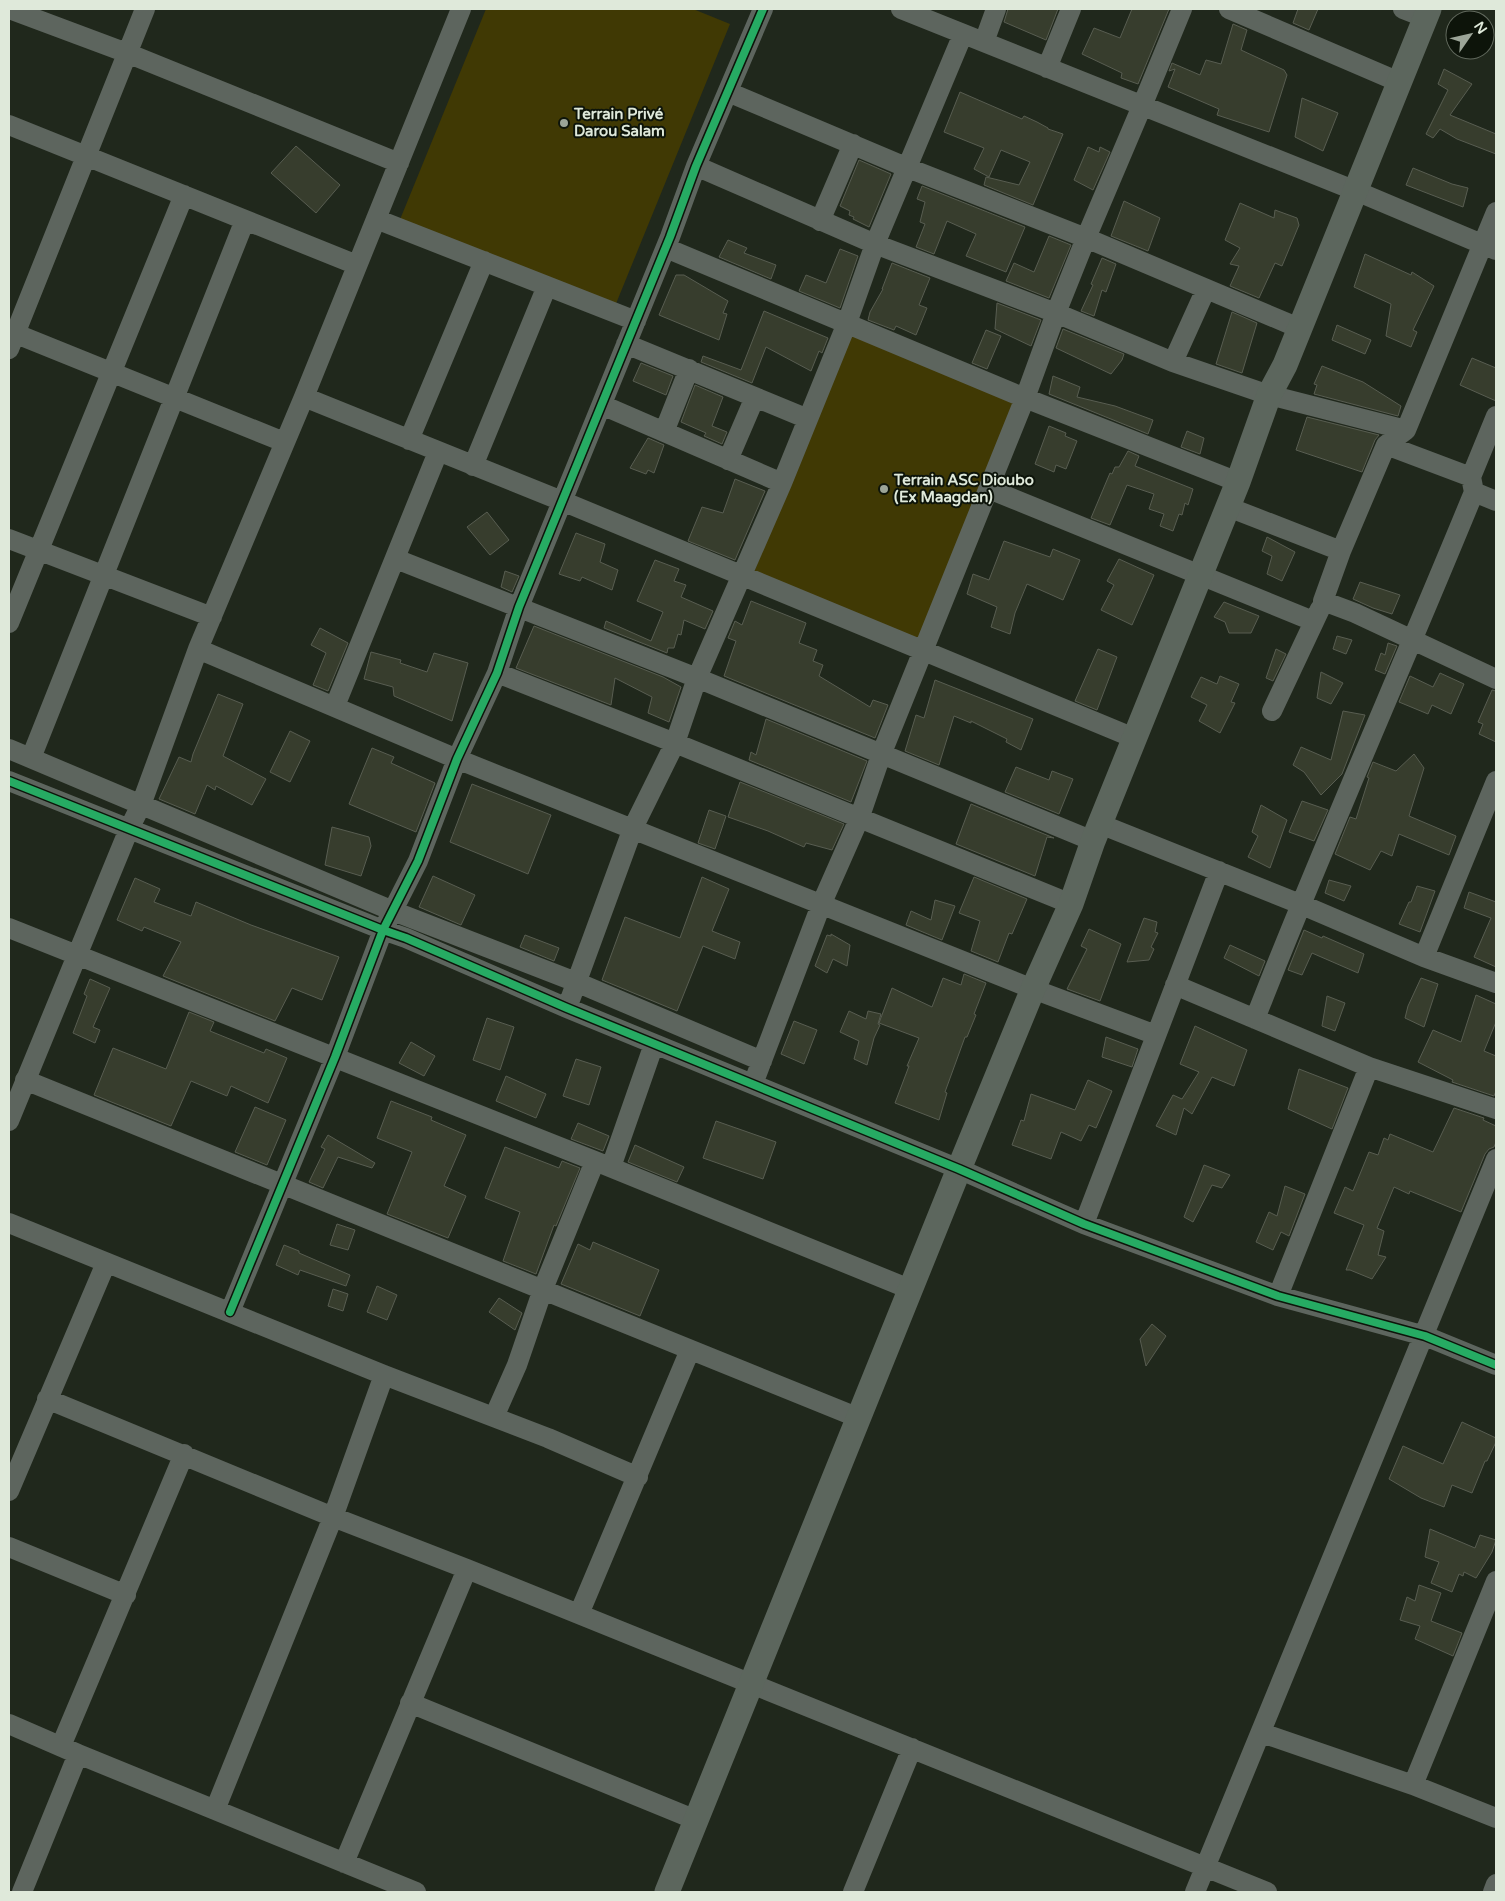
<svg xmlns="http://www.w3.org/2000/svg" width="1505" height="1901" font-family="'Varela Round',sans-serif">
<style>
.green{fill:#403904}
.building{fill:#373d2d;stroke:#585d51}
.lines{fill:none;stroke-linecap:round;stroke-linejoin:round}
.minor{stroke:#5d655e;stroke-width:20}
.major{stroke:#5c665d;stroke-width:25}
.cycleway-casing{stroke:#0d140a;stroke-width:11}
.cycleway{stroke:#26ab63;stroke-width:8}
.poi-dot{fill:#9ca598;stroke:#0d140a;stroke-width:2}
.labels{text-anchor:middle;dominant-baseline:central;stroke-width:4;stroke-linejoin:round;paint-order:stroke}
.poi-label{font-size:15px;font-weight:bold;fill:#dfe9da;stroke:#0d140a;text-anchor:start}
</style>
<rect width="100%" height="100%" fill="#20281c"/>
<path class="green" d="M486,9H693L730,24L613,311L399,222Z
M850,334L1017,402L919,645L752,577Z"/>
<path class="building" d="M1008,9H1058L1046,40L1004,22Z
M1132,9H1169L1138,84L1121,78L1122,73L1082,54L1094,28L1120,38Z
M1298,9H1318L1309,30L1293,23Z
M1233,24L1247,30L1241,50L1284,70L1287,75L1269,132L1217,115L1219,109L1168,87L1175,69L1169,71L1172,63L1200,75L1206,60L1221,64Z
M1444,69L1472,84L1450,115L1496,134V154L1457,139L1440,129L1433,138L1426,134L1448,90L1438,84Z
M960,92L1022,119L1024,116L1037,122L1048,128V129L1063,134L1033,205L984,185L986,177L1019,185L1030,162L1001,150L989,177L974,169L984,148L944,132Z
M1302,98L1338,113L1323,151L1295,137Z
M296,146L340,185L316,213L271,173Z
M1088,147L1099,152L1100,147L1110,152L1093,190L1074,180Z
M859,160L891,174L869,227L853,219L854,217L849,215L850,211L840,206Z
M1413,168L1452,184L1468,188L1463,207L1406,185Z
M922,186L1025,227L1006,272L966,256L976,234L947,221L934,254L916,247L925,224L920,222L925,202L917,199Z
M1124,201L1160,218L1148,251L1111,236Z
M1240,203L1274,218L1275,210L1297,218L1299,225L1282,266L1275,263L1259,298L1230,286L1239,266L1230,264L1240,248L1225,240Z
M1049,236L1071,245L1049,298L1006,281L1014,263L1034,272Z
M728,240L747,248L744,253L776,265L771,279L719,257Z
M840,249L858,256L840,308L799,291L806,275L826,283Z
M1365,254L1411,275L1412,272L1434,286L1413,330L1417,332L1411,347L1386,336L1391,304L1354,287Z
M1102,258L1116,264L1106,292L1102,290L1094,316L1081,311L1093,285L1091,284Z
M892,263L930,278L919,305L927,308L916,335L896,326L894,330L868,320L870,312L883,289H882Z
M676,275H684L728,301L723,313L727,314L719,340L659,315Z
M997,303L1041,320L1031,346L995,329Z
M764,311L828,338L822,353L819,351L811,371L766,347L752,383L701,362L703,356L741,370Z
M1232,312L1257,323L1242,373L1216,364Z
M1337,325L1371,340L1365,354L1332,340Z
M1063,329L1124,354L1122,360L1111,374L1056,348Z
M986,330L1001,336L987,369L972,363Z
M1472,358L1496,368V401L1460,385Z
M641,363L673,376L666,395L633,381Z
M1322,366L1363,382L1401,406L1398,416L1314,394L1317,385L1314,384Z
M1053,376L1080,387L1077,397L1115,406L1153,420L1148,434L1049,394Z
M695,385L723,397L712,426L727,432L722,444L704,436L706,433L681,422Z
M1307,417L1379,435L1375,440L1362,472L1296,450Z
M1049,426L1066,433L1065,436L1077,441L1066,469L1056,465L1054,472L1035,464Z
M1187,431L1204,438L1200,454L1181,447Z
M648,438L664,445L654,473L648,470L646,474L630,468Z
M1128,451L1139,456L1135,466L1193,489L1188,505L1185,503L1182,515L1179,514L1173,531L1160,526L1164,514L1149,509L1154,494L1127,485L1110,525L1091,518L1110,473L1112,474L1115,467H1119Z
M735,479L765,491L735,560L688,541L702,507L723,513Z
M487,512L509,540L490,555L467,527Z
M576,533L605,544L600,562L618,570L612,590L582,577L580,581L559,574Z
M1267,537L1295,552L1282,581L1267,574L1272,556L1262,551Z
M1004,541L1050,557L1053,549L1080,560L1063,600L1027,584L1015,613L1010,634L991,627L997,607L967,594L973,574L989,580Z
M1119,559L1154,575L1132,625L1101,610L1114,585L1107,581Z
M655,560L679,569L674,581L686,585L681,597L713,611L705,629L684,620L681,635L678,634L674,648H668L667,653L604,628L606,621L651,641L663,612L637,601Z
M505,571L519,576L512,592L501,587Z
M1360,582L1400,595L1392,614L1373,608L1353,599Z
M751,601L806,623L799,643L817,650L813,661L823,665L819,676L870,707L873,700L888,705L875,738L724,676L736,641L728,638L735,621L742,625Z
M1224,602L1259,616L1251,633H1229L1225,622L1214,617Z
M534,626L663,677L681,687L669,722L648,713L652,697L615,678L611,705L516,668Z
M320,628L348,643L328,691L313,685L326,653L311,645Z
M1337,636L1352,640L1346,654L1333,649Z
M1388,643L1397,646L1385,674L1375,670L1381,653L1385,655Z
M1098,649L1117,657L1097,710L1075,701Z
M1276,649L1286,654L1273,681L1266,678Z
M371,652L401,660L400,663L427,672L434,653L468,663L452,721L394,696L393,687L364,679Z
M1321,672L1343,683L1331,704L1317,698Z
M1440,673L1464,684L1451,714L1432,705L1428,714L1399,702L1410,676L1433,687Z
M1220,676L1239,684L1231,702L1235,703L1220,733L1199,721L1207,705L1191,697L1201,677L1217,684Z
M935,680L1033,719L1021,750L1006,742L1007,739L971,721V723L954,716L939,765L905,751L916,715L924,718Z
M1492,690L1496,691V742L1479,734L1483,724L1478,722Z
M218,694L243,704L223,756L266,779L252,805L216,786L215,790L207,785L195,814L159,799L179,757L191,762L193,754Z
M1343,711L1365,715L1342,774L1321,795L1304,772L1293,765L1301,747L1331,760Z
M766,719L867,761L851,802L749,760L751,752L756,755Z
M290,731L310,741L290,782L270,772Z
M372,748L394,757L391,763L435,783L416,832L349,804Z
M1414,754L1424,768L1409,816L1456,836L1449,855L1399,834L1392,856L1381,851L1370,870L1335,854L1350,817L1356,819L1369,778L1367,777L1373,762L1396,771Z
M1016,767L1049,780L1052,771L1073,779L1059,814L1005,792Z
M740,782L844,824L832,850L806,843L804,847L768,831L728,817Z
M472,784L551,815L528,874L450,842Z
M1302,801L1328,810L1314,841L1289,832Z
M971,804L1054,838L1047,837L1035,876L956,844Z
M1261,805L1287,820L1270,868L1248,857L1258,836L1252,832Z
M709,810L726,816L715,849L698,843Z
M332,827L369,837L371,846L361,876L325,865Z
M433,876L475,895L461,925L419,907Z
M702,877L729,889L712,931L740,942L735,959L703,946L677,1011L602,980L625,917L680,938Z
M974,877L1027,899L1012,934L1009,933L998,962L971,951L980,921L959,913Z
M135,878L160,889L154,902L191,916L196,902L251,925L339,957L322,1000L292,988L275,1021L163,976L181,942L144,927L142,931L117,920Z
M1329,880L1351,886L1344,901L1325,893Z
M1417,886L1435,891L1420,932L1399,924L1409,902H1411Z
M1469,892L1496,902V967L1474,957L1491,918L1464,908Z
M935,900L955,906L942,940L906,925L911,911L931,920Z
M1144,918L1157,922L1155,932L1158,933L1151,947L1154,949L1149,960L1127,962Z
M1089,929L1121,944L1100,1001L1067,989L1087,949L1081,946Z
M1304,930L1322,938L1323,936L1364,954L1358,973L1312,953L1302,975L1288,970Z
M831,934L850,945L847,966L833,959L827,973L815,966L827,935L831,936Z
M525,935L559,948L554,961L520,947Z
M1230,945L1265,961L1259,976L1224,958Z
M964,974L986,983L974,1014L976,1015L967,1037H965L945,1092L947,1093L939,1120L895,1103L909,1066H907L919,1038L879,1023L892,988L932,1007L943,978L961,985Z
M1421,978L1438,984L1424,1027L1405,1018L1408,1006Z
M90,979L110,988L93,1027L100,1030L95,1043L73,1033L87,996L84,994Z
M1476,995L1496,1004V1022L1484,1051L1496,1056V1091L1494,1096L1452,1082L1453,1080L1418,1062L1433,1030L1461,1042Z
M1327,996L1345,1003L1335,1031L1322,1026Z
M849,1011L866,1019L868,1011L881,1014L878,1024L880,1025L874,1038L867,1065L854,1059L859,1041L840,1032Z
M189,1012L214,1022L210,1031L264,1053L266,1049L287,1058L268,1103L231,1086L227,1096L191,1081L171,1126L94,1095L113,1048L166,1069Z
M487,1018L514,1027L500,1070L473,1060Z
M794,1021L817,1030L804,1064L781,1054Z
M1195,1026L1247,1050L1234,1086L1212,1077L1192,1114L1184,1108L1176,1135L1156,1126L1173,1095L1182,1099L1199,1072L1180,1064Z
M1106,1037L1138,1049L1132,1067L1102,1057Z
M411,1042L435,1056L424,1076L399,1063Z
M576,1059L601,1067L589,1105L563,1096Z
M1299,1069L1348,1088L1332,1129L1288,1109Z
M506,1076L546,1094L536,1118L496,1101Z
M1088,1080L1112,1091L1096,1128L1089,1125L1081,1141L1061,1132L1051,1159L1012,1145L1021,1120L1024,1121L1031,1094L1075,1110Z
M391,1101L432,1117L431,1120L466,1135L444,1186L466,1196L448,1238L387,1214L412,1152L377,1138Z
M255,1107L286,1120L267,1165L235,1152Z
M1454,1108L1484,1118L1483,1120L1496,1126V1142L1494,1147L1489,1149L1485,1154L1461,1212L1410,1191L1409,1194L1394,1187L1377,1228L1384,1231L1378,1255L1386,1257L1372,1279L1350,1270H1346L1364,1225L1334,1213L1345,1187L1353,1191L1369,1152L1378,1155L1384,1138L1388,1140L1390,1134L1433,1152Z
M716,1121L776,1142L763,1179L703,1158Z
M578,1123L609,1136L603,1151L571,1139Z
M328,1135L375,1163L372,1168L338,1157L323,1188L309,1182L325,1149L321,1147Z
M635,1145L684,1167L677,1182L628,1162Z
M505,1147L559,1168L562,1161L580,1168L556,1226L554,1225L536,1274L503,1261L520,1212L485,1198Z
M1204,1165L1230,1175L1222,1188L1212,1185L1193,1222L1184,1217Z
M1285,1186L1305,1194L1289,1236L1281,1232L1273,1250L1256,1242L1269,1212L1277,1216Z
M337,1224L355,1230L348,1250L330,1245Z
M593,1242L659,1270L640,1316L561,1284L578,1244L590,1250Z
M284,1245L299,1251V1253L350,1275L346,1286L300,1270L298,1275L276,1265Z
M377,1286L397,1295L387,1320L367,1312Z
M333,1289L348,1294L343,1311L328,1306Z
M499,1298L522,1313L515,1330L489,1312Z
M1152,1324L1166,1336L1146,1366L1140,1339Z
M1462,1422L1496,1438V1442L1487,1461H1485L1472,1493L1452,1485L1444,1507L1421,1498L1389,1479L1403,1446L1443,1464Z
M1430,1529L1475,1548L1480,1535L1496,1540L1492,1552L1476,1578L1464,1572L1463,1576L1459,1574L1452,1592L1431,1583L1439,1562L1425,1557Z
M1419,1585L1441,1593L1431,1621L1462,1633L1453,1656L1415,1639L1420,1626L1400,1620L1407,1597L1415,1601Z"/>
<g class="lines">
<path class="minor" d="M9,9L127,53L399,163
M901,9L1356,191L1496,250
M1229,9L1399,82
M1403,9L1426,18
M984,42L996,9
M1047,68L1071,9
M728,92L908,168L1086,238L1299,328
M9,125L357,265
M696,166L875,244L1056,313L1173,362L1269,395L1406,430
M1496,212L1406,430L1386,445L1341,551L1323,601L1355,613L1496,679
M376,219L636,321
M820,221L853,144
M666,248L1025,398L1238,482
M9,331L284,442
M626,344L808,419
M9,349L145,9
M1173,362L1206,289
M304,397L562,501L1134,738
M602,405L782,483
M664,432L689,369
M409,440L484,261
M728,460L755,397
M473,466L547,286
M1471,477L1496,416
M989,489L1313,621
M1474,492L1496,501
M1228,507L1341,551
M9,539L212,617
M396,559L697,678L1093,841
M9,623L184,195
M198,649L457,759L1033,989L1156,1035
M497,673L675,743L1071,904
M335,706L438,452
M1272,711L1320,609
M9,749L393,911L576,982L762,1061
M31,758L245,220
M9,781L383,930L406,938L567,1008L959,1169L1084,1224L1278,1296L1425,1336L1496,1365
M1100,824L1300,904L1424,957L1496,983
M9,928L595,1161L912,1290
M1424,957L1496,781
M1175,985L1369,1067L1496,1109
M567,1008L633,828L675,743L697,678L782,483L847,323L875,244L963,34
M1255,1019C1324,842 1402,668 1474,492L1471,477L1386,445
M25,1080L859,1418
M753,1084L821,905L859,819L881,755L1025,398L1056,313L1086,238L1142,106L1182,9
M9,1121L129,829L141,805L198,649L304,397L461,9
M611,1167L654,1044
M9,1223L384,1375L548,1438L638,1477
M1084,1224L1219,871
M1278,1296L1369,1067
M230,1312L335,1057L383,930L418,861L457,759L497,673L519,607L670,237L696,166L763,9
M47,1399L333,1517L467,1569L1267,1892
M494,1417L517,1365L543,1289L595,1161
M9,1491L106,1263
M9,1547L126,1595
M579,1614L690,1350
M410,1703L696,1820
M9,1724L78,1754L416,1892
M1262,1733L1413,1785L1496,1818
M61,1746L184,1454
M1413,1785L1496,1581
M215,1810L333,1517L384,1375
M344,1863L467,1569
M22,1892L78,1754
M853,1892L912,1748
M1195,1892L1496,1159
M1493,1892L1496,1884"/>
<path class="major" d="M667,1892L959,1169L1033,989L1071,904L1093,841L1238,482L1269,395L1285,365L1429,9"/>
<defs>
<path id="cycleway" d="M9,781L383,930L406,938L567,1008L959,1169L1084,1224L1278,1296L1425,1336L1496,1365
M230,1312L335,1057L383,930L418,861L457,759L497,673L519,607L670,237L696,166L763,9"/>
</defs>
<use href="#cycleway" class="cycleway-casing"/>
<use href="#cycleway" class="cycleway"/>
</g>
<g class="poi-dot">
<circle cx="564" cy="123" r="5"/>
<circle cx="884" cy="489" r="5"/>
</g>
<g class="labels">
<g class="poi-label">
<text x="574" y="114">Terrain Privé<tspan x="574" dy="17">Darou Salam</tspan></text>
<text x="894" y="480">Terrain ASC Dioubo<tspan x="894" dy="17">(Ex Maagdan)</tspan></text>
</g>
</g>
<rect width="1505" height="1901" fill="none" stroke="#dfe9da" stroke-width="20"/>
<g transform="translate(1470 35) rotate(56)"><circle r="24" fill="#0d140a" stroke="#61695d"/>
<path d="M0-4L9 19L0 12L-9 19Z" fill="#9ca598"/>
<text y="-8" font-size="14" font-weight="bold" text-anchor="middle" fill="#dfe9da">N</text>
</g>
</svg>
